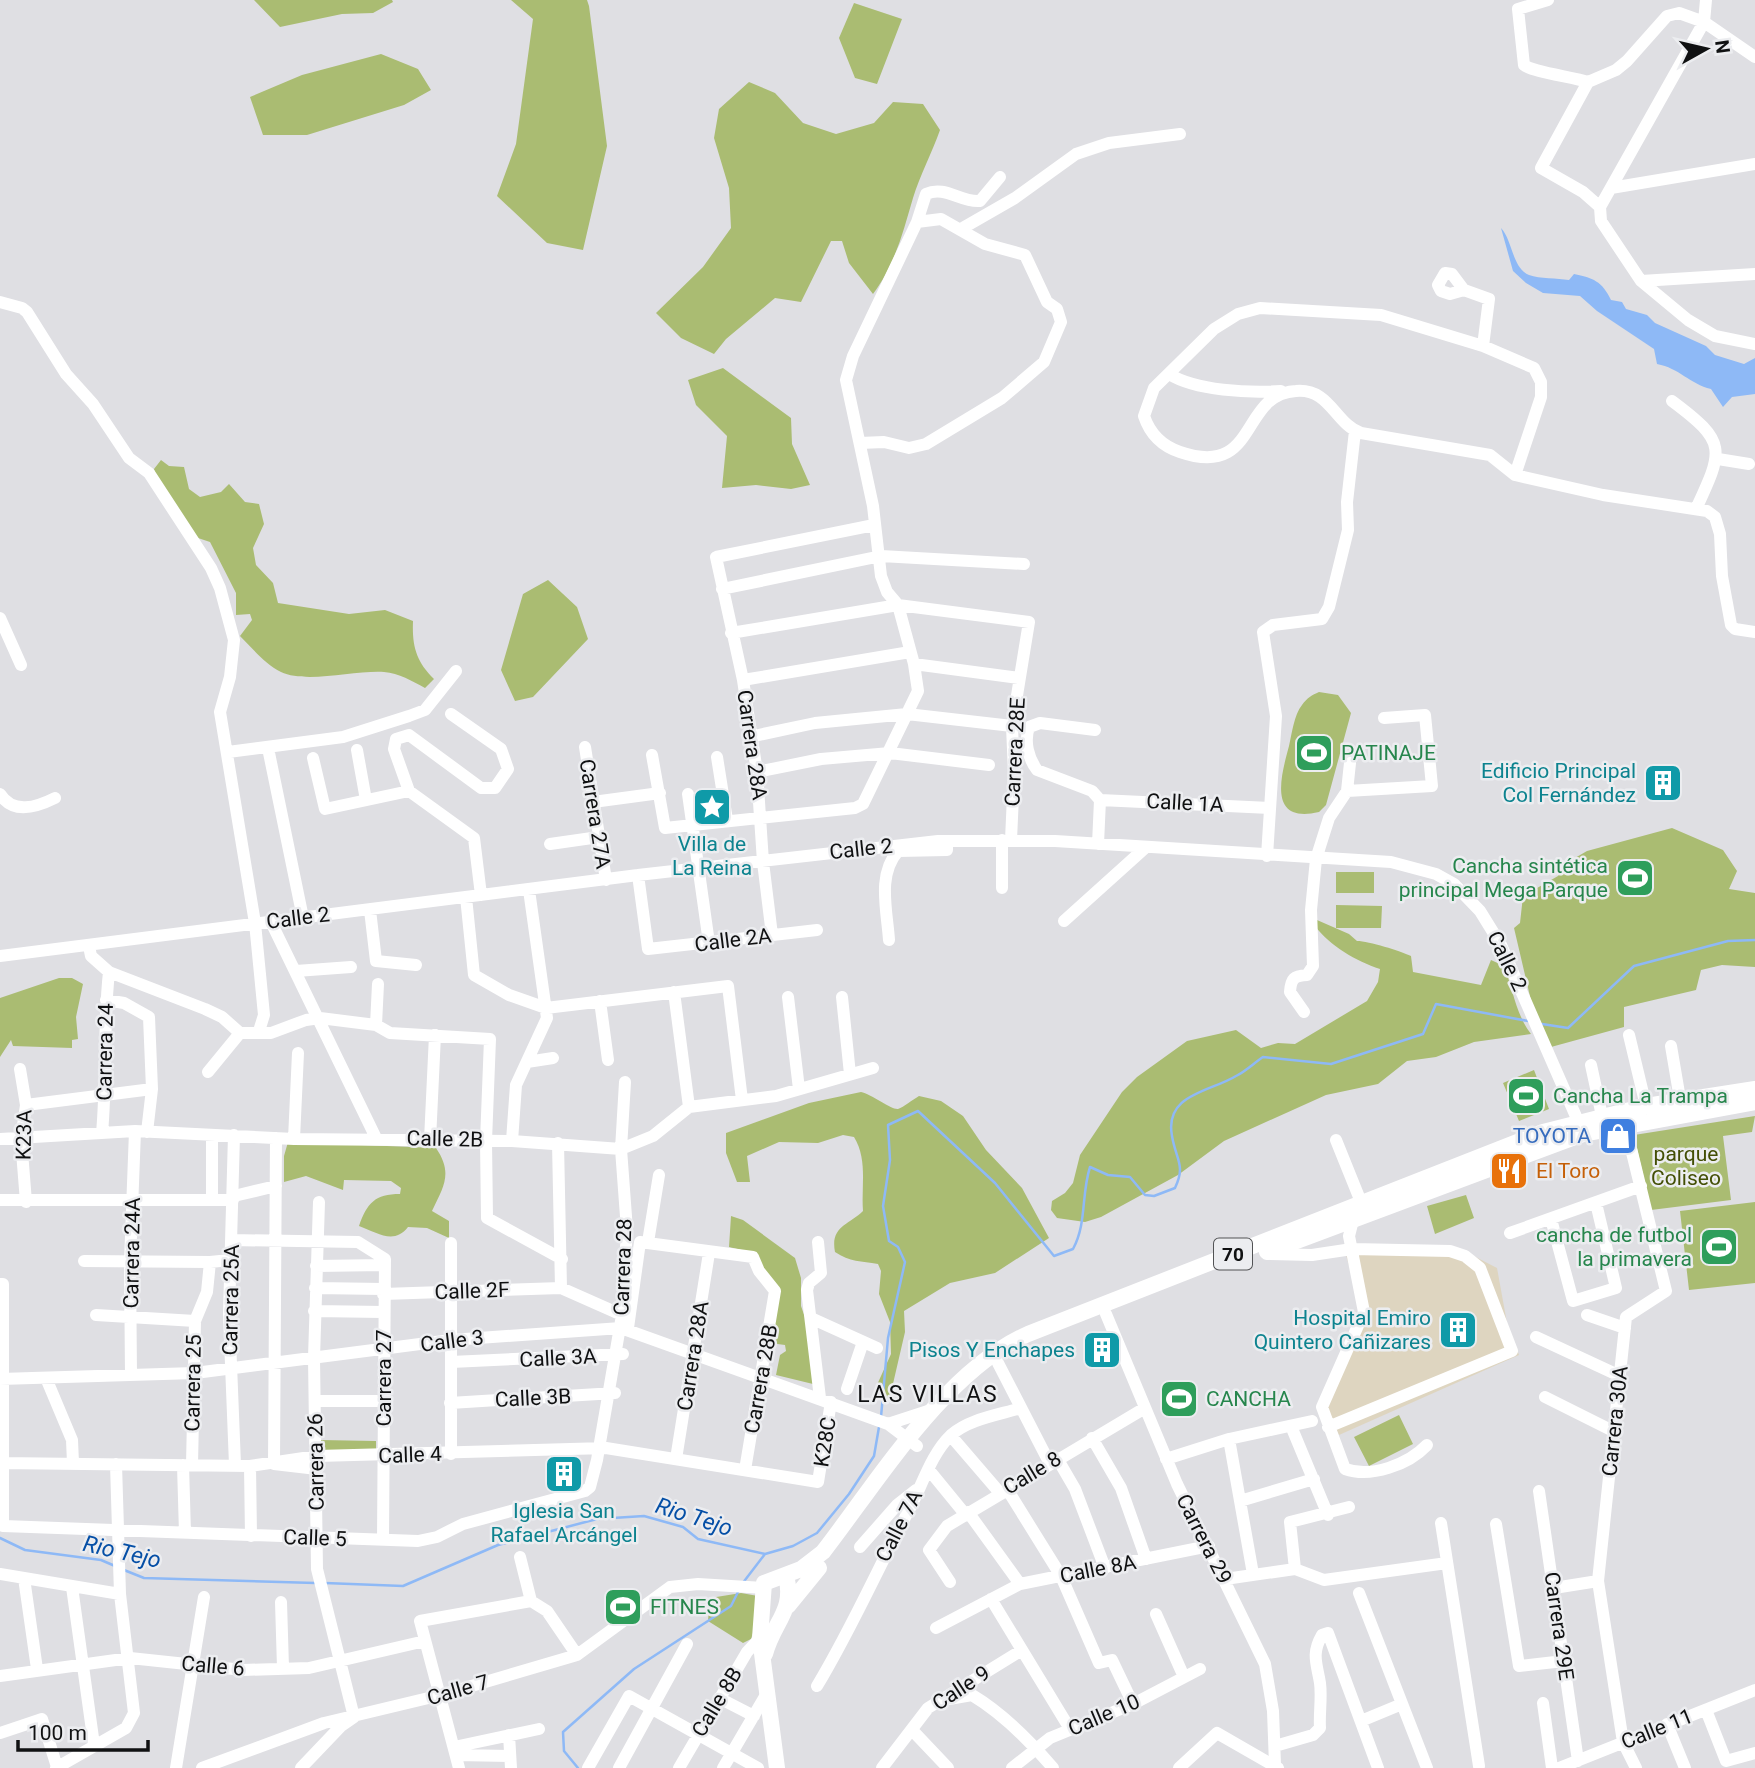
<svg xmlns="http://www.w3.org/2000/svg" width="1755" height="1768" font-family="Roboto,sans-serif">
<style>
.commercial{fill:#ded5c0}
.green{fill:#aabc72}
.water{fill:#8eb9f6}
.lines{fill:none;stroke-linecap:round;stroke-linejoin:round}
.stream{stroke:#8eb9f6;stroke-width:2.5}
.minor{stroke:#fff;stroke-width:12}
.major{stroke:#fff;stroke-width:16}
.labels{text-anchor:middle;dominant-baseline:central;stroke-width:5;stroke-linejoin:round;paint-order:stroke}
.shield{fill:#ecedf0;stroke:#525355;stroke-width:2}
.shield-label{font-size:19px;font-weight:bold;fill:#101112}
.street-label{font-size:21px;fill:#101112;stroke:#ecedf0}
.leisure-label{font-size:21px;fill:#27864d;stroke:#ecedf0;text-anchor:start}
.culture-label{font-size:21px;fill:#0d838f;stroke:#ecedf0;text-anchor:end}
.shop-label{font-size:21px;fill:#366cbe;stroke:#ecedf0;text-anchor:end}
.park-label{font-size:21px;fill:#434f05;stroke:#ecedf0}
.food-label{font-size:21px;fill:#c56008;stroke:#ecedf0;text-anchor:start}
.neighbourhood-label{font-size:23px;letter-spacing:2px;fill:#101112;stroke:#ecedf0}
.water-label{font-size:23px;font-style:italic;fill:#054fa6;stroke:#ecedf0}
</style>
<rect width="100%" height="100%" fill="#dfdfe3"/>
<path class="commercial" d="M1466,1252L1497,1268L1507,1323L1519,1355L1339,1435L1325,1407L1362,1311L1346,1255Z"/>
<path class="green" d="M254,0H392L393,2L373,13L342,14L280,27Z
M511,0H587L589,6L607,146L583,250L547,243L497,196L516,144L533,19Z
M854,3L902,19L877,84L855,78L839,38Z
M381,54L418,69L431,90L404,105L307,135H263L250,97L302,75Z
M749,82L775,93L803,123L836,134L874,123L893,102L923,104L940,130C932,153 920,175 913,198C903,232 895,265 873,294L849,263L842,241H831L801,302L775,298L726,339L714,354L681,338L656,313L703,267L731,228L729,188L714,138L719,109Z
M723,368L791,418L792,444L810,485L791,489L756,485L722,488L727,436L696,405L688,380Z
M161,460L169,466L184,467L189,489L200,497L221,492L229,484L245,502L259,504L264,524L253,548L256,565L273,583L278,603L349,614L385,610L413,621C412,646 416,661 434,679L425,688C412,681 399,673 384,672C356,670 306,684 281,672C265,664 253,649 240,636L252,620L250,614L236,615V593L210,542L195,537L156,477L154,469Z
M548,580L577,607L588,639L533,697L515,701L501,670L523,594Z
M1319,692L1338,695L1351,713L1326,805L1319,812C1267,824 1281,776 1289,746C1292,733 1294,715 1302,705C1307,698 1312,695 1319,692Z
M1672,828L1723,850L1737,871L1729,889L1755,893V967L1722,965L1701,970L1696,990L1624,1007V1027L1551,1047L1532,1005L1514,928L1520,923L1523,896L1558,876L1568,862L1587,851Z
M1336,872H1374V893H1336Z
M1336,905L1382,906L1381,928H1336Z
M1317,920L1349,934L1357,941C1369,941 1400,951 1411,956L1413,972L1481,985L1491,960L1504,966C1513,989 1516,1015 1531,1034L1474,1042L1436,1057L1407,1061L1378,1084L1326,1095L1224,1141L1178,1175L1101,1217L1085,1222L1057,1218L1051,1210L1052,1201L1065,1193L1073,1183L1080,1155L1122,1092L1137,1077L1187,1041L1236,1030L1261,1048L1278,1043L1295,1044L1367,1001L1378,982L1380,969C1356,961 1330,946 1315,926Z
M59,978H72L83,984L76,1017L78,1039L72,1040V1048L13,1046L11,1040L0,1057V998Z
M1534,1070L1549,1109L1519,1121L1503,1083Z
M861,1092C871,1094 892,1110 898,1109C904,1107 912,1100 919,1096L941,1101L963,1116L986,1150L1022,1188L1049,1238L995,1273L950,1283L904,1311L905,1332L889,1401L879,1396L876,1387L891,1354L890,1322L879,1294L881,1271L878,1264C861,1261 850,1262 835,1252C830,1226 849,1225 863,1211C861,1186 868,1160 854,1137L843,1135L818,1143L779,1142L747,1156L750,1182H737L726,1153V1133L809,1103Z
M1755,1116L1752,1132L1723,1136L1731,1200L1651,1210L1634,1135Z
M288,1142L436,1148C453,1173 444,1186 432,1211L449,1221V1238L427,1228L408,1227C394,1245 378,1233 359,1226C367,1203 375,1194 400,1194L401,1188L391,1181L344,1180L343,1190L306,1176L284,1182V1156Z
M1466,1195L1474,1218L1435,1234L1427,1206Z
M1755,1202V1283L1689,1290L1680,1211Z
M731,1216L743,1220L795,1258L801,1278V1306L809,1329L813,1384L776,1375L780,1355L786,1351L785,1345L770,1343L778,1287L762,1272L758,1254L729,1247Z
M1192,1389L1194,1406L1166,1410L1164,1393Z
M1399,1415L1413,1444L1369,1466L1354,1437Z
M320,1440L376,1441V1451H321Z
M741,1593L758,1596V1618L751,1639L743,1643L708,1621L710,1598Z"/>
<path class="water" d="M1501,228C1513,241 1512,268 1529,275C1540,279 1557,278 1569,280L1574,274C1593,278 1602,281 1611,300L1622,302L1626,309L1647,315L1655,323L1706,346L1715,355L1744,364L1755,358V394L1732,397L1723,407L1711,389C1690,384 1679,368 1657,364L1654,349L1597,311L1580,296L1543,293L1526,283L1513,271Z"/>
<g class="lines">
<path class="stream" d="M1542,1024L1568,1028L1634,966L1728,941L1755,940
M881,1417L888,1338L905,1262L898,1247L889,1241L883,1206L890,1160L888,1125L918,1111L995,1183L1054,1256L1073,1249C1087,1223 1081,1195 1090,1167L1108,1175L1130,1177L1145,1195L1154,1196L1175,1188C1186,1165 1176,1160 1172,1136C1164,1094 1210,1092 1236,1076C1246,1071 1254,1063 1263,1057L1331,1064L1423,1034L1436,1004L1528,1021
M0,1538L25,1550L101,1560L115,1566
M124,1570L144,1578L315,1583
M325,1583L403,1586L498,1545L597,1519L644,1516L683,1527L698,1539L765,1554L793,1546L817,1533L849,1494L874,1456L879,1427
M742,1584L765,1554
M578,1768L564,1751L563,1732L634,1669L731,1606L739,1590"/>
<path class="minor" d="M1548,0L1518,9L1524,65C1532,72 1574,77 1588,82
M1755,57L1704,22L1679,13L1667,16L1627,61L1616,70L1588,82L1541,168L1583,192L1600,207L1601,221L1641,281L1688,320L1715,336L1755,344
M1611,188L1755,164
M1600,207L1704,22L1706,0
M961,229L1015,198L1076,154L1109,143L1180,134
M1641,281L1755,274
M1464,290L1450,294L1441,291L1438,285L1445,273L1452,274L1464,290L1489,299L1483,346
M0,302L22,308L27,312L66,374L93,404L129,458L149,473L211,568L220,588L234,640L230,677L220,712L255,923L264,1015L259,1031
M1169,374C1196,391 1249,393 1281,391
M1672,401C1727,442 1724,449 1696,509
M860,443L884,442L909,448L926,444L1002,398L1044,362L1061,322L1057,309L1047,302L1025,255L985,244L941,219L917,222
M1718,459L1749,464
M1515,475L1541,397V382L1534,368L1483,346L1381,315L1260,308L1238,314L1214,329L1154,388L1144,416C1150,434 1162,446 1180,452C1259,479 1239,394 1296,391C1330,388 1335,424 1361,433L1490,455L1515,475L1603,495L1707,511L1715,517L1720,534L1722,576L1731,625L1735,629L1755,632
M722,589L881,556L1024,564
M0,618L21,665
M731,633L898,605L1029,622L1012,726L1014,773L1011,840
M914,664L1019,678
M743,680L910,652
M1095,730L1040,723L1029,727C1024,741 1028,758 1037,770L1092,791L1100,800L1098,844
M749,737L815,723L907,714L1012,726
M585,747L606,880
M268,748L303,918
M357,750L366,800
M228,752L343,737L409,716L425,710L456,671
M652,755L665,828L855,808L863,804L918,691L914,664L898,605L887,592L881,576L873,506L846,380L853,356L917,222L926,194C945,185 961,203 980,201L1000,177
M717,757L727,820
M313,758L325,809L409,791L474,838L481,895
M757,772L821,759L890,753L989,765
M409,791L394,749L396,739L409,735L481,788H495L508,769L501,749L451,714
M1347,791L1432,786L1425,715L1384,718
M0,794C13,815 37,807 55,798
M688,794L709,943
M1100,800L1270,808
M593,802L660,793
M1002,840V888
M550,844L599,837
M1267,856L1276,716L1263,632L1273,625L1322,619L1329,607L1348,530L1347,502L1355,431
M638,875L648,949L817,930
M466,897L474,975L509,995L546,1008L728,986L742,1100
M370,910L376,961L416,965
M1064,921L1145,848
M271,922L376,1138
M772,935L763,862L757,772L743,680L716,557L874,525
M889,940C887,910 877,875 898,851L947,850V841
M89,946L91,956L109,972L205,1009L222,1017L240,1033H271L306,1020L320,1018L376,1025L390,1033L490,1039L486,1141L487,1218L562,1259
M0,956L638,875L938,841H1055L1391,862L1436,874L1454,884L1480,911L1501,945L1578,1121
M296,971L351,967
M674,992L689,1107
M788,997L799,1089
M842,997L850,1074
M106,1000L124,1003L149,1017L152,1089L147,1132
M600,1001L608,1060
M1304,1012L1290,992C1291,978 1294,976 1307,975L1313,966L1311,910L1316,859L1329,818L1347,791L1350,763
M376,1025L378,984
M1629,1035L1646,1106
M1671,1046L1680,1099
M527,1062L553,1058
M1591,1065L1602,1116
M20,1069L26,1105L21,1139L26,1202
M208,1072L240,1033
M26,1105L152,1089
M1625,1124L1666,1291L1626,1317L1598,1581L1623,1742L1636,1768
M102,1133C107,1079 103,1026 109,972
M234,1135L229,1314L235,1465
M212,1136V1199
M276,1138L274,1464L317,1469
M0,1139L135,1131L294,1139L512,1141L621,1149L653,1136L689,1107L776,1096L873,1068
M294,1139L298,1053
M430,1140L435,1035
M1336,1140L1361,1202
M512,1141L516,1085L547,1018L529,890
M558,1143L561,1288
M234,1196L276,1186
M0,1200H233
M1551,1219L1573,1301L1616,1288L1596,1203
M1353,1220L1349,1236L1364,1312L1322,1407L1345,1469C1371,1478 1408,1465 1427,1445
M1510,1233L1641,1186
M231,1240L358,1242L385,1259L383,1540
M648,1242L659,1175
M818,1242L821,1273L809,1283L807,1290L820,1398
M451,1243V1454
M1270,1254L1312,1255L1352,1249L1450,1251L1465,1256L1480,1268L1512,1351L1328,1427
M84,1261L210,1262L230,1260
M316,1266L384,1265
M0,1284H3V1526L418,1541L437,1537L463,1524L585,1491L590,1487L597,1460L622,1315L627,1230L621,1149L625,1082
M315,1288L383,1289
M383,1294L561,1288L622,1315
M314,1311L383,1312
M1106,1314L1177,1484L1265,1664L1273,1711L1275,1765
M96,1315L195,1321
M1587,1315L1625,1328
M813,1319L877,1348
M628,1328L640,1242L753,1257L759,1271L775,1291L745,1470
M1536,1337L1620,1376
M451,1362L623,1354
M998,1363L1049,1462
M131,1375L130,1262L135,1131
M46,1378L72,1440L73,1463
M0,1379L195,1373L451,1340L621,1328L888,1424L917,1446
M847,1389L863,1342
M1545,1397L1613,1431
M315,1401H384
M450,1403L615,1393
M888,1424L934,1409
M1291,1426L1328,1515
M951,1436L1000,1493
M1092,1438L1121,1488L1146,1559
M1229,1439L1253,1574
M1057,1458L1075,1489L1105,1568
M676,1459L709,1253
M1166,1459L1229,1439L1312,1421
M0,1463L250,1466L317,1456L606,1448L818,1482L831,1402
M183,1465L185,1533
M192,1465L195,1321L207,1292L210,1262
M250,1466L251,1536
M929,1470L965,1514
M1007,1489L1061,1576L1099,1663L1112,1660L1133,1704
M1539,1491L1578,1761
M1240,1501L1314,1479
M968,1512L1020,1584
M1441,1523L1479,1766
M1496,1524L1519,1666L1564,1661
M860,1547L897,1505L916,1490
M520,1557L531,1601L547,1611L577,1655
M1295,1569L1290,1522L1349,1507
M0,1574L120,1594
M24,1578L37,1669
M1225,1579L1295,1569L1324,1580L1447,1563
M950,1582L929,1550L947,1526L1145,1408
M72,1587L94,1745
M1554,1588L1598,1581
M1359,1593L1427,1768
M991,1599L1070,1729
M281,1602L283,1668
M1156,1614L1184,1677
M936,1628L1020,1584L1209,1546
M0,1676L130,1658L243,1670L309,1668L425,1641
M817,1686C851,1630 878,1568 909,1510C922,1486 931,1454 951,1435C969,1419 998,1415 1021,1408
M719,1698L754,1716
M949,1699L972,1695C1002,1713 1030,1741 1053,1768
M1543,1703L1552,1768
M1706,1710L1726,1761L1755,1753
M1361,1721L1402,1704
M1667,1724L1685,1768
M912,1730L948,1768
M0,1733L42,1719L57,1767
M509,1735L511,1768
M1275,1746L1313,1735L1320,1728C1319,1714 1322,1697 1320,1683C1317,1664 1311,1654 1322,1635L1328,1633L1378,1768
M454,1747L539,1729
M456,1755L510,1756
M56,1768L126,1728L134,1713L120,1594L116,1464
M176,1768L204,1597
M202,1768L324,1723L441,1695L577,1655L670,1587L698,1584L764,1588
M301,1768L341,1726L354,1717L317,1569L314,1358L319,1202
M459,1768L420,1621L531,1601
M588,1768L629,1696L758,1768
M619,1768L687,1644
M679,1768L747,1652L760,1638
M723,1768L767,1693
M882,1768L928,1708L1022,1650
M1012,1768L1050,1738L1133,1704L1200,1669
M1179,1768L1217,1733L1278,1768
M1559,1768L1755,1690"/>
<path class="major" d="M1267,1252L1583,1134L1755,1102
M788,1606L819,1568
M765,1654C774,1620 795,1612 786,1575
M777,1768L760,1638L764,1583L801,1569L823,1552C878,1481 945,1371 1028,1334L1543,1132L1646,1106L1755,1089"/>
</g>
<defs>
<symbol id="stadium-square" viewBox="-11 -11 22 22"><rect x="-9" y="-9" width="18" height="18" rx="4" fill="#2e9e5b" stroke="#ecedf0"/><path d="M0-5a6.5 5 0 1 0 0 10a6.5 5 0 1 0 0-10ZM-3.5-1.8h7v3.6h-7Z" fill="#fff"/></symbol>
<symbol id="building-square" viewBox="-11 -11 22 22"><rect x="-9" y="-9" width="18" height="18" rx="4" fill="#0f9aa8" stroke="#ecedf0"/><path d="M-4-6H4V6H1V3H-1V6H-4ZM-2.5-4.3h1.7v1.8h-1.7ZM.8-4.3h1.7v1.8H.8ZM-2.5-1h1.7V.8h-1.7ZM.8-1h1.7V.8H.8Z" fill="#fff"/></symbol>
<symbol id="sight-square" viewBox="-11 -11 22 22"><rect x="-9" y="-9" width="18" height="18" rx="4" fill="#0f9aa8" stroke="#ecedf0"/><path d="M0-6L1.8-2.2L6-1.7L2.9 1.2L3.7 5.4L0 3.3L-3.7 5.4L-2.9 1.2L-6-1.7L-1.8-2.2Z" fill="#fff"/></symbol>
<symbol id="shop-square" viewBox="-11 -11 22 22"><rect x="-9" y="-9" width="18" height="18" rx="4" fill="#3f7fe0" stroke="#ecedf0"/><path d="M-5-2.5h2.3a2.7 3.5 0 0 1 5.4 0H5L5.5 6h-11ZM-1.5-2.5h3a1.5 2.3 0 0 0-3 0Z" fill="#fff"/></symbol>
<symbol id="restaurant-square" viewBox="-11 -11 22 22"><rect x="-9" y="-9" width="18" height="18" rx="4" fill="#e8710a" stroke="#ecedf0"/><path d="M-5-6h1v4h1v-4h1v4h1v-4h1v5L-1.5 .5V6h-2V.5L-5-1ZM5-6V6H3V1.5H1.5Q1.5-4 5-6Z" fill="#fff"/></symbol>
</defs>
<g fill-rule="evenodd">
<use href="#stadium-square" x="1292" y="731" width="44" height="44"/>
<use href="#building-square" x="1641" y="761" width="44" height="44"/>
<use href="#sight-square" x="690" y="785" width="44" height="44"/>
<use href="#stadium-square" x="1613" y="856" width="44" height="44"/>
<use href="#stadium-square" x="1504" y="1074" width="44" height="44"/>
<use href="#shop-square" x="1596" y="1114" width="44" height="44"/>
<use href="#restaurant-square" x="1487" y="1149" width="44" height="44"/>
<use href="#stadium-square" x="1697" y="1225" width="44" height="44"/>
<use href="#building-square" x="1436" y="1308" width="44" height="44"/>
<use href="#building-square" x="1080" y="1328" width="44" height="44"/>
<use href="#stadium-square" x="1157" y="1377" width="44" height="44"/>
<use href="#building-square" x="542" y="1452" width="44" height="44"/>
<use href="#stadium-square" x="601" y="1585" width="44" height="44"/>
</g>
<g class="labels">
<rect class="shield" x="1214" y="1238.5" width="38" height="31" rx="5"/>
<g class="shield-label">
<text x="1233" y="1254">70</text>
</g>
<g class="street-label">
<text transform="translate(752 745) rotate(82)">Carrera 28A</text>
<text transform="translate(1015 752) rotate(-87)">Carrera 28E</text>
<text transform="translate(1185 803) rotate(3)">Calle 1A</text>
<text transform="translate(595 814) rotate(81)">Carrera 27A</text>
<text transform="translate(861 849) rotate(-6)">Calle 2</text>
<text transform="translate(298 918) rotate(-7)">Calle 2</text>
<text transform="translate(733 940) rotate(-7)">Calle 2A</text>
<text transform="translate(1507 961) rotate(64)">Calle 2</text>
<text transform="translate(105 1052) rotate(-89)">Carrera 24</text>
<text transform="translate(24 1135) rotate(-89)">K23A</text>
<text transform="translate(445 1139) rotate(1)">Calle 2B</text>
<text transform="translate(132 1253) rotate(-89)">Carrera 24A</text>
<text transform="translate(623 1267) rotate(-88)">Carrera 28</text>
<text transform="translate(472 1291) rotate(-2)">Calle 2F</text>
<text transform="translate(231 1300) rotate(-89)">Carrera 25A</text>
<text transform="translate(452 1341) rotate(-7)">Calle 3</text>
<text transform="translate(693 1356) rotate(-81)">Carrera 28A</text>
<text transform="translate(558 1358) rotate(-3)">Calle 3A</text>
<text transform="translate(384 1378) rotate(-90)">Carrera 27</text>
<text transform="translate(761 1379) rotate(-80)">Carrera 28B</text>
<text transform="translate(193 1383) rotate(-89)">Carrera 25</text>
<text transform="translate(533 1398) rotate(-3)">Calle 3B</text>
<text transform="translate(1615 1421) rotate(-84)">Carrera 30A</text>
<text transform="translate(825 1442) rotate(-81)">K28C</text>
<text transform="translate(410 1455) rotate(-2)">Calle 4</text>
<text transform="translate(316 1462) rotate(-91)">Carrera 26</text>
<text transform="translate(1032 1473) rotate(-31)">Calle 8</text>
<text transform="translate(899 1526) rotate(-63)">Calle 7A</text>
<text transform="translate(315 1538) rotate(2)">Calle 5</text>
<text transform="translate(1204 1539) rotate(63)">Carrera 29</text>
<text transform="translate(1098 1569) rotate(-11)">Calle 8A</text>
<text transform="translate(1559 1626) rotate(82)">Carrera 29E</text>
<text transform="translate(213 1666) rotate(5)">Calle 6</text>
<text transform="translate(961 1688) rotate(-33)">Calle 9</text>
<text transform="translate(458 1690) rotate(-16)">Calle 7</text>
<text transform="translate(717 1702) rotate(-59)">Calle 8B</text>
<text transform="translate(1104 1715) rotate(-23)">Calle 10</text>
<text transform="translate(1657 1729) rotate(-22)">Calle 11</text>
</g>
<g class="leisure-label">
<text x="1341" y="753">PATINAJE</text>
<text x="1608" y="866" text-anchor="end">Cancha sintética<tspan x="1608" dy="24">principal Mega Parque</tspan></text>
<text x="1553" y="1096">Cancha La Trampa</text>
<text x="1692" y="1235" text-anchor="end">cancha de futbol<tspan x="1692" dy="24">la primavera</tspan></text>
<text x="1206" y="1399">CANCHA</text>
<text x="650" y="1607">FITNES</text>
</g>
<g class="culture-label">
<text x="1636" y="771">Edificio Principal<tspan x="1636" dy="24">Col Fernández</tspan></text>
<text x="712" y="844" text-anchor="middle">Villa de<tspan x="712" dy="24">La Reina</tspan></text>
<text x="1431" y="1318">Hospital Emiro<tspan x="1431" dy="24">Quintero Cañizares</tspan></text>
<text x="1075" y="1350">Pisos Y Enchapes</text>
<text x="564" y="1511" text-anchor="middle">Iglesia San<tspan x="564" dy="24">Rafael Arcángel</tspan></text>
</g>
<g class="shop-label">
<text x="1591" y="1136">TOYOTA</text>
</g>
<g class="park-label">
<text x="1686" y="1154">parque<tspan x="1686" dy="24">Coliseo</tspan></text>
</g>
<g class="food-label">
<text x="1536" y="1171">El Toro</text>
</g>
<g class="neighbourhood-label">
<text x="928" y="1394">LAS VILLAS</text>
</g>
<g class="water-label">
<text transform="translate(694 1517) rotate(18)">Rio Tejo</text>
<text transform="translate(122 1552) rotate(13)">Rio Tejo</text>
</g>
</g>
<g transform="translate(1706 49) rotate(82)" stroke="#ecedf0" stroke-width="5" paint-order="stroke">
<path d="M0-5L12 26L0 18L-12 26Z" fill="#101112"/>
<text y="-10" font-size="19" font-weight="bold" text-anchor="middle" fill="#101112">N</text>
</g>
<path d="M18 1740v10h130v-10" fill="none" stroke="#101112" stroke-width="3.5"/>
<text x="28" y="1740" font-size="21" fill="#101112" stroke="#ecedf0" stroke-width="5" paint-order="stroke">100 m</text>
</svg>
